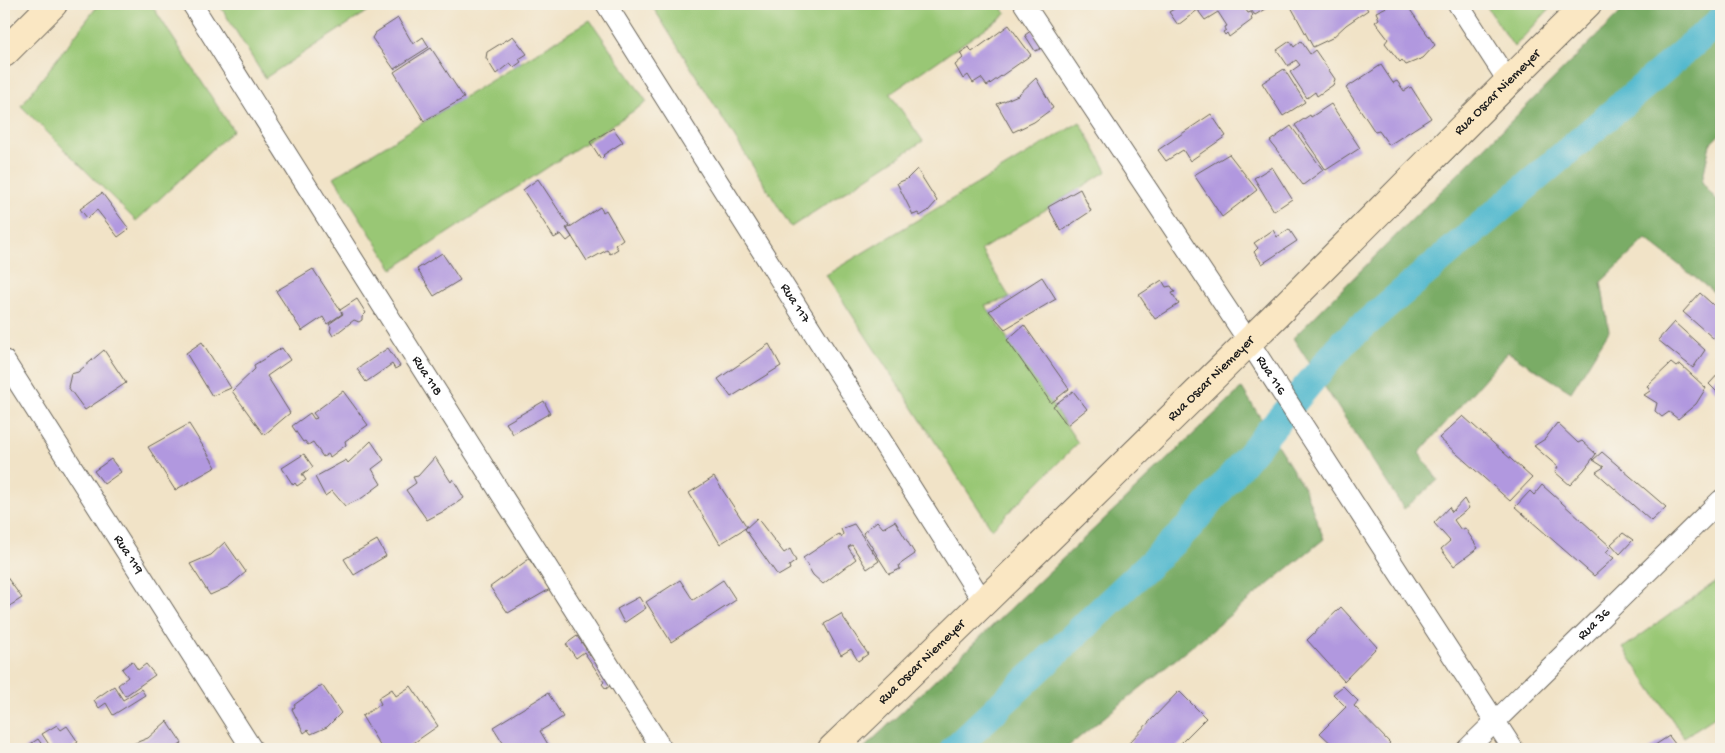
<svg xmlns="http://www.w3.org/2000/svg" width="1725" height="753" font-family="'Gochi Hand',sans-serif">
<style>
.green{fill:#99c775;stroke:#5a7248}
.forest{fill:#7aac66;stroke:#4b6441}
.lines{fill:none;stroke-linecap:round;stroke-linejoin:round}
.canal{stroke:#50b8ce;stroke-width:28}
.building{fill:#b198df}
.street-casing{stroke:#676258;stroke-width:22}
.secondary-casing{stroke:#676258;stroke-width:30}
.street{stroke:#fff;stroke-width:20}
.secondary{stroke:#fae7c3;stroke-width:28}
.labels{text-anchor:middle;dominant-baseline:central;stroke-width:5;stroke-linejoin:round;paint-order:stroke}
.street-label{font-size:14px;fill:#1c1c1c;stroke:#f7f3e8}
</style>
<rect width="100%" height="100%" fill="#f7f3e8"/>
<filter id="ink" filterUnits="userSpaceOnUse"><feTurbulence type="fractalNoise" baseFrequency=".02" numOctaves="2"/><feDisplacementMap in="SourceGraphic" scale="10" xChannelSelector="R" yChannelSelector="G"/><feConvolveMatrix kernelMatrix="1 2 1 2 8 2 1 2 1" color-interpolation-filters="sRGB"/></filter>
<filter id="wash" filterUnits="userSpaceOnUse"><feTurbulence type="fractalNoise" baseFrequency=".0096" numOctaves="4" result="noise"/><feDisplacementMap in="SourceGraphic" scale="20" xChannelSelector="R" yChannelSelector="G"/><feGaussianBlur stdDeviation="1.12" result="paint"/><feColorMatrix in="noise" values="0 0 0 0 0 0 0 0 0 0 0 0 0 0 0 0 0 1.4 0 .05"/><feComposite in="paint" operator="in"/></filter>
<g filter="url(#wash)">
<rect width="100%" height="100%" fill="#f1e3c7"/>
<path class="green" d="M99,4H151L233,130L136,221L21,106Z
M219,4H379L265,78Z
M651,4H1000L1006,14L890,94L923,141L791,227Z
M1485,4H1554L1514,47Z
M590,20L647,102L393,269L334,177Z
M1080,122L1107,171L981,250L1010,298L985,305L1078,443L992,529L826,275Z
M1721,578V713L1684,737L1623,648Z"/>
<path class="forest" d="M1629,4H1721V133L1710,144L1702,182L1721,206V298L1646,239L1601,282L1609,331L1571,392L1508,352L1419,453L1438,480L1404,509L1293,338Z
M1242,388L1304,488L1324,539L1065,749H863Z"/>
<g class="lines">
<path class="canal" d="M954,749L1189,527L1343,343L1721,20"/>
</g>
<g id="blocks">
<path class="building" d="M1182,4H1242L1248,13L1251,12L1253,15L1251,17L1252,20L1229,37L1227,33L1225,35L1223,32L1226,30L1225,27L1227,26L1218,12L1205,20L1199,12V9L1178,25L1169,12Z
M1246,4H1273L1255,15Z
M1292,4H1364L1368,10L1346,25L1332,38L1313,47L1290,5Z
M1393,4H1406L1435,45L1423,58L1406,65L1402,60L1400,62L1385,43L1388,39L1375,22L1379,19L1376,12Z
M398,18L413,44L423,37L429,47L394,69L372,38L375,33Z
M1009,25L1031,55L987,86L981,78L973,83L968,75L963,79L955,65L963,58L960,53L969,47L972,52Z
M1032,30L1043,46L1040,49L1035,51L1025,35Z
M513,36L527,54L519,59L521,62L514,67L510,63L496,74L486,58L487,52Z
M1290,41L1294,47L1301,41L1310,54L1315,50L1335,79L1333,85L1317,96L1315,92L1307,98L1290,72L1300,65L1296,60L1288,66L1277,50Z
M431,48L464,98L424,121L394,72Z
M1381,65L1393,83L1397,81L1404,91L1411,87L1431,118L1389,145L1379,131L1375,132L1346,88Z
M1284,69L1305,102L1283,116L1262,83Z
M1036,78L1053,108L1034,122L1013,132L997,104L1018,95Z
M1331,104L1360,148L1326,170L1295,125L1310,115L1311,117Z
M1211,114L1226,136L1190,161L1183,150L1166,161L1158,150Z
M1291,126L1323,170L1303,185L1270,141Z
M613,128L623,142L603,155L604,156L601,159L590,142Z
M1229,154L1257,190L1222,217L1194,175Z
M1272,167L1292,199L1274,211L1254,178Z
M917,169L937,201L928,211L920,216L918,213L913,215L897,183L907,179Z
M538,179L569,226L566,228L572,237L567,241L561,234L554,238L523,190Z
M1080,189L1091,211L1061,231L1048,207Z
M102,193L129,229L118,237L97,210L87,218L80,209Z
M600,207L603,212L606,210L623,239L615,245L618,249L610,254L607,250L587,261L567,229Z
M1289,229L1297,241L1262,264L1254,252L1258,248L1254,243L1273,230L1277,237Z
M442,253L460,280L434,296L417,269Z
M313,269L340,310L357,299L366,313L362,317V320L359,322L354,320L333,336L330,331L331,327L329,324L343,314L341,311L342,314L327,324L323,317L302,331L276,291Z
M1042,277L1056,299L1005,329L989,311Z
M1162,280L1166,287L1171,286L1175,292L1172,293L1179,304L1155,319L1139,295Z
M1700,293L1721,312V342L1713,338L1683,312Z
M1674,322L1705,350L1693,368L1658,340Z
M1024,325L1069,389L1051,403L1007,340Z
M202,342L231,388L212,396L186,353Z
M769,344L781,366L731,397L718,379Z
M282,348L290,360L267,376L290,413L264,435L232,391L255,369L254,365Z
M388,348L400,366L395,369L392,364L366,382L357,369Z
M104,350L126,383L85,410L68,387L71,374L78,372Z
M1671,363L1676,367L1680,364L1706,388L1696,404L1678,419L1669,412L1662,417L1655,411L1657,403L1644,395L1650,391L1647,386Z
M1721,371V396L1709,384Z
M343,391L368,425L345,441L346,445L330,457L328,454L323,457L313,442L308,445L305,441L303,442L292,426L310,413L314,419L317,418L313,413Z
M1073,391L1087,409L1067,425L1053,406Z
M544,401L550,413L513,434L506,423Z
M1463,416L1532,478L1510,501L1439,438Z
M1557,423L1578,443L1582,441L1596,454L1584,470L1570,485L1555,472L1558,467L1534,446L1545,439Z
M189,424L216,467L175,490L148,447Z
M371,441L384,460L372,469L381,484L362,498L345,506L332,491L325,496L315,477L346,460L348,463Z
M1602,452L1666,507L1651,521L1596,472L1604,467L1593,460Z
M304,454L313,467L302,474L306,480L297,486L295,483L293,485L282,468Z
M435,457L451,482L453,479L464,498L446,510L427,520L406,490L416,483L413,477L418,476Z
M111,459L121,472L104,484L94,471Z
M714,477L747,527L720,544L689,493Z
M1542,485L1611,547L1606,552L1614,558L1594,576L1515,507L1530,491L1534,495Z
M1464,499L1469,508L1454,520L1461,530L1465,528L1478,548L1454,566L1441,549L1450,541L1434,523L1449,507L1452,512Z
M757,518L784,553L790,549L796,561L789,566L790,569L778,576L745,529Z
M877,521L883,528L895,521L915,554L899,565L900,569L889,574L863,533Z
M854,524L879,561L867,569L852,545L848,547L856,559L823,584L813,575L803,558L839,534L841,537L843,534L841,529Z
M1623,533L1633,540L1620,554L1611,544Z
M377,540L386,556L354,575L344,559Z
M225,542L246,572L228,587L210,595L190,564L211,555Z
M529,559L550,589L508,613L490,587Z
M6,576L22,598L8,607L4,602V578Z
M680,580L693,600L723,580L736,600L671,642L646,602Z
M639,597L646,608L624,623L617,609Z
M1341,607L1377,647L1344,681L1307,640Z
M841,614L868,654L858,661L851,649L841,655L824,624Z
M577,636L611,685L606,689L602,684L604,682L584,652L576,658L566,644Z
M132,661L138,670L146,664L155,675L125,696L118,685L128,677L122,669Z
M322,685L341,713L327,727L311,734L308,730L304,733L292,709L295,707L294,705Z
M114,686L123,700L141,689L145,695L113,715L106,703L99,708L94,700Z
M411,686L438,726L405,749H382L362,716L381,704L378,698L392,689L396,696Z
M1343,686L1358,701L1354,706L1390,743L1384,749H1337L1320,733L1346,707L1333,694Z
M1179,691L1206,718L1175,749H1131L1127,745Z
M548,693L563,717L540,731L549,746L543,749H517L516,748L507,749L493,727Z
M167,721L182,743L175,749H126L125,747L148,738Z
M57,725L61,730L67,726L78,742L73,746L75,749H52L42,734Z
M1669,736L1679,749H1649Z
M38,739L45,749H23Z"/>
</g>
</g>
<g filter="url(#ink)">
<use href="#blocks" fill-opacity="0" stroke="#676258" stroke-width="1"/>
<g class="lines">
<defs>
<g id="street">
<path id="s1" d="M192,4L662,749"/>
<path id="s2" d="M606,4L984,603"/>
<path id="s3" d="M1024,4L1249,342L1513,749"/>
<path d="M1458,4L1508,81"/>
<path id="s4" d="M4,360L252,749"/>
<path id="s5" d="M1467,749L1721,500"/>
</g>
<g id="secondary">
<path d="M4,53L53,4"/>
<path id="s6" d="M832,749C982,605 1130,459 1278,313C1381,210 1483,106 1587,4"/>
</g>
</defs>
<use href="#street" class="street-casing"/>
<use href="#secondary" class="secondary-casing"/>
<use href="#street" class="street"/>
<use href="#secondary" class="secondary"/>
</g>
</g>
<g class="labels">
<g class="street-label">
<text stroke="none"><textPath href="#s6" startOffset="935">Rua Oscar Niemeyer</textPath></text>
<text stroke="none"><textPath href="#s2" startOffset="354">Rua 117</textPath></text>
<text stroke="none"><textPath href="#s3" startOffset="446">Rua 116</textPath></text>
<text stroke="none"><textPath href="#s1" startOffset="440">Rua 118</textPath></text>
<text stroke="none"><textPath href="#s6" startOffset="530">Rua Oscar Niemeyer</textPath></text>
<text stroke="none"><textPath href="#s4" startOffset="231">Rua 119</textPath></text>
<text stroke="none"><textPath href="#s5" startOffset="178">Rua 36</textPath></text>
<text stroke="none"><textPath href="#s6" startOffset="125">Rua Oscar Niemeyer</textPath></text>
</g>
</g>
<rect width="1725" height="753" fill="none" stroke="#f7f3e8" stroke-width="20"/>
</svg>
